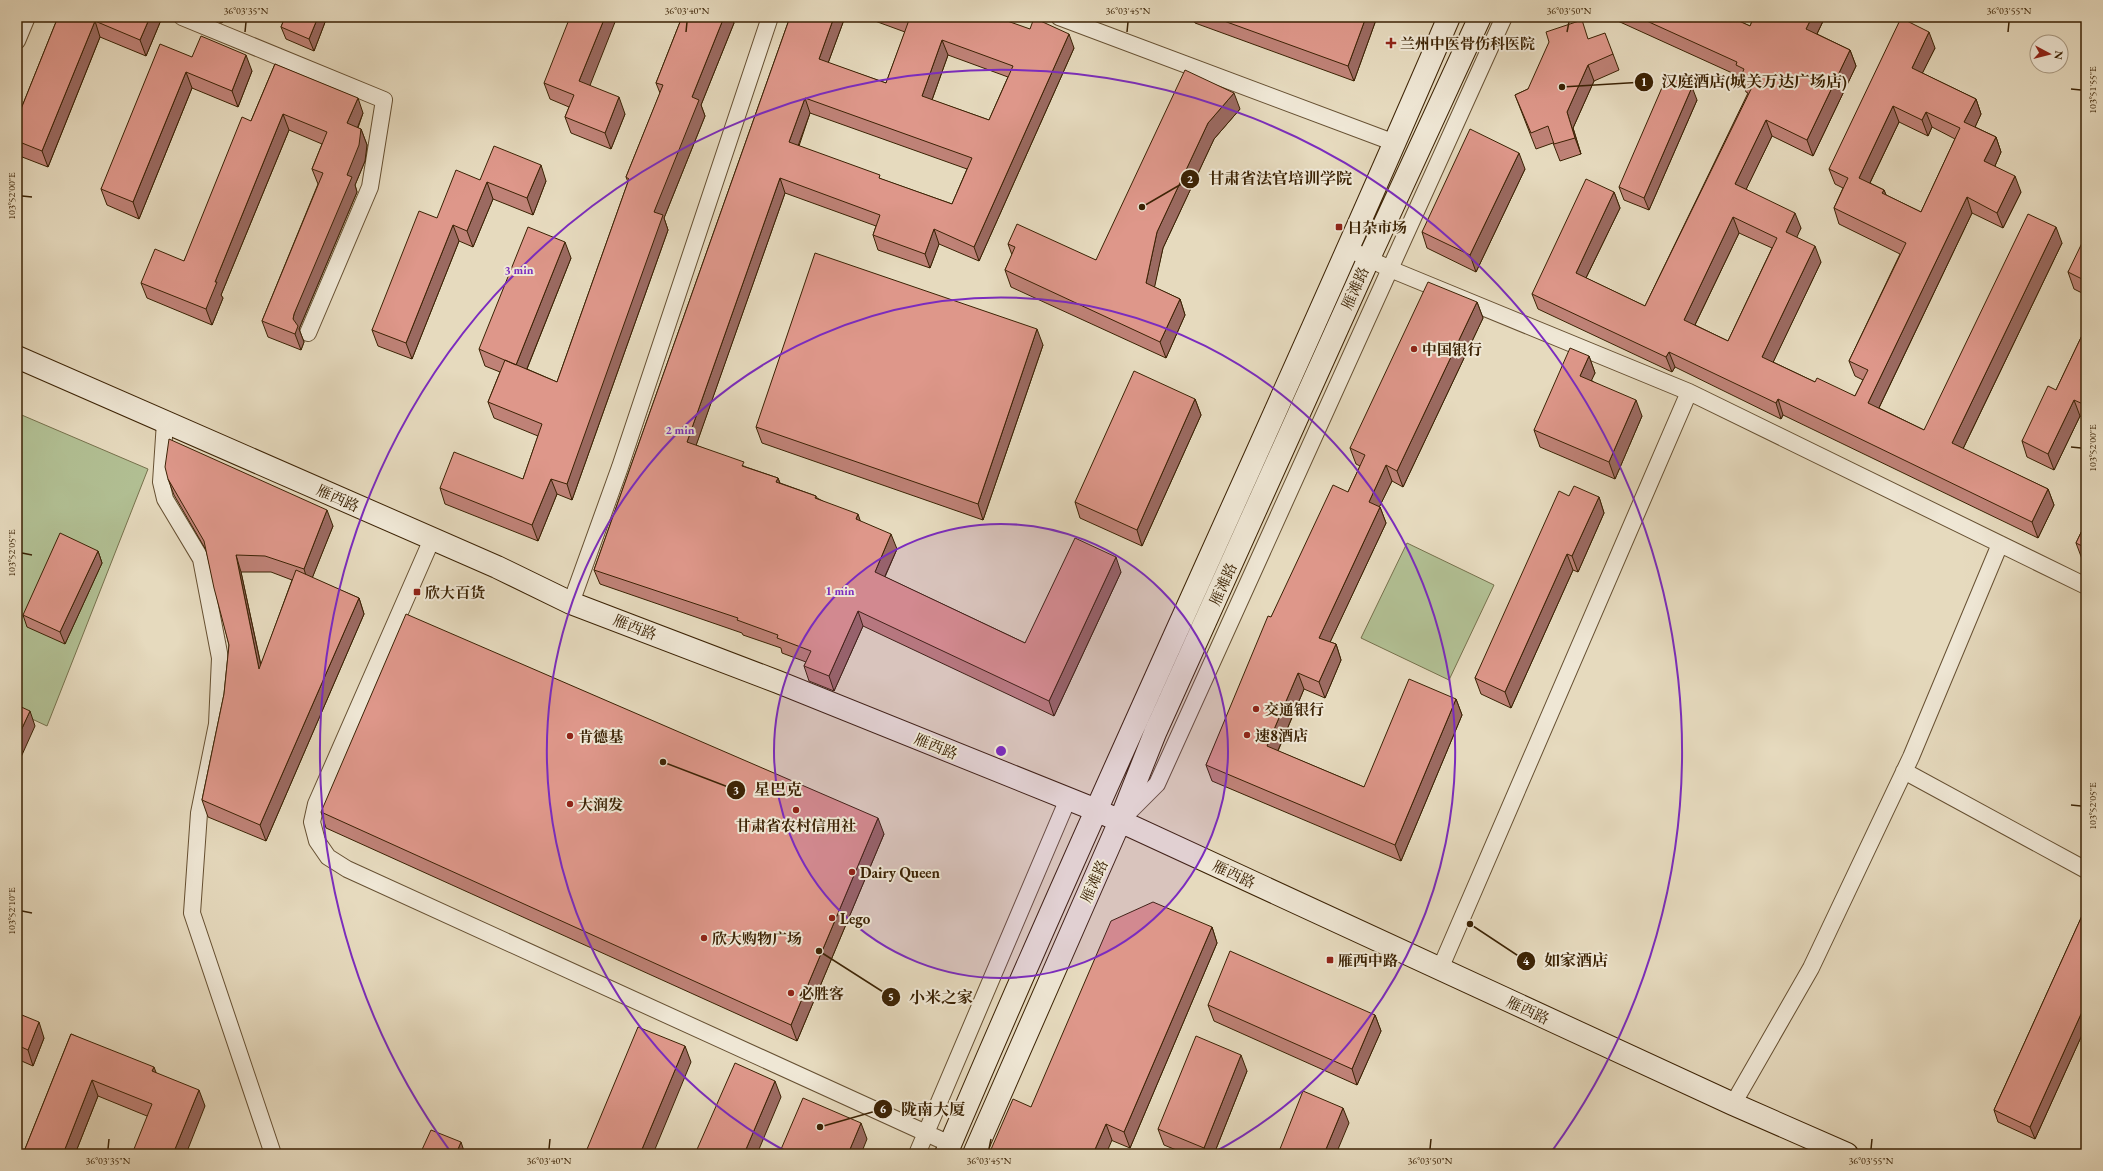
<svg xmlns="http://www.w3.org/2000/svg" width="2103" height="1171" font-family="'EB Garamond','Noto Serif SC',serif">
<style>
.green{fill:#b2c094;stroke:#76714c}
.lines{fill:none;stroke-linecap:round;stroke-linejoin:round}
.minor-casing{stroke:#665032;stroke-width:18}
.secondary-casing{stroke:#3b2204;stroke-width:24}
.minor{stroke:#efe7d5;stroke-width:16}
.secondary{stroke:#efe7d5;stroke-width:22}
.wall{fill:#bf8277;stroke:#3b2204;fill-rule:evenodd}
.shaded-wall{fill:#9b6a61;stroke:#3b2204}
.building{fill:#de978a;stroke:#3b2204;fill-rule:evenodd}
.ticks{fill:none;stroke:#3b2204;stroke-width:1.5}
.ring{fill:none;stroke:#7b2cbf;stroke-width:2}
.poi-dot{fill:#8f2418;stroke:#efe7d5;stroke-width:1.5}
.labels{text-anchor:middle;dominant-baseline:central;stroke-width:4;stroke-linejoin:round;paint-order:stroke}
.poi-label{font-size:15px;font-weight:bold;fill:#3b2204;stroke:#efe7d5;text-anchor:start}
.street-label{font-size:15px;fill:#3b2204;stroke:#efe7d5}
.centre{fill:#7b2cbf;stroke:#efe7d5;stroke-width:2}
.ring-label{font-size:12px;text-anchor:middle;font-weight:bold;fill:#7b2cbf;stroke:#efe7d5;stroke-width:4;stroke-linejoin:round;paint-order:stroke}
.leader{fill:none;stroke:#3b2204;stroke-width:1.5}
.callout-dot{fill:#3b2204;stroke:#efe7d5;stroke-width:1.5}
.mark-label{font-size:12px;text-anchor:middle;font-weight:bold;fill:#fff}
.callout-label{font-size:16px;text-anchor:middle;font-weight:bold;fill:#3b2204;stroke:#efe7d5;stroke-width:4;stroke-linejoin:round;paint-order:stroke}
.neatline{fill:none;stroke:#3b2204;stroke-width:1.5}
.ticks-label{font-size:10px;text-anchor:middle;fill:#3b2204}
</style>
<rect width="100%" height="100%" fill="#e6dabe"/>
<filter id="stains"><feTurbulence type="fractalNoise" baseFrequency=".005" numOctaves="4"/><feColorMatrix values="0 0 0 0 .2 0 0 0 0 .09 0 0 0 0 .02 0 0 0 .5 -.17"/></filter>
<radialGradient id="worn" r=".72"><stop offset=".6" stop-color="#630" stop-opacity="0"/><stop offset="1" stop-color="#630" stop-opacity=".3"/></radialGradient>
<path class="green" d="M17,413L148,469L47,726L17,712Z
M1407,543L1494,585L1449,680L1361,638Z"/>
<g class="lines">
<defs>
<path id="minor" d="M182,17L384,100L370,187L308,333
M1059,17L1395,143
M17,41L27,17
M1347,248L1390,269L1689,392L2086,586
M165,422L161,482L165,499L201,559L220,658L217,724L199,813L192,913L273,1154
M432,539L316,804L312,822L317,841L328,857L347,869L950,1144
M571,603L620,467L770,17
M1904,771L2086,870
M1124,817L1157,784L1504,17
M1440,969L1689,392
M1733,1104L1811,968L1911,757L2000,544
M917,1154L1068,799"/>
<path id="secondary" d="M17,357L497,567L571,603L778,682L1096,810L1733,1104L1847,1154
M946,1154C1108,773 1286,398 1449,17
M974,1154L1120,821L1155,733L1369,258L1480,17"/>
</defs>
<use href="#minor" class="minor-casing"/>
<use href="#secondary" class="secondary-casing"/>
<use href="#minor" class="minor"/>
<use href="#secondary" class="secondary"/>
</g>
<path class="wall" d="M58,17H160L161,20L146,56L100,37L48,167L17,155V119Z
M207,17H225L222,23Z
M285,17H327L314,51L286,39L281,27Z
M682,17H731L734,23L701,105L705,116L664,218L668,230L572,500L557,494L538,541L445,504L440,488L523,479L538,436L494,418L488,402L500,372L485,366L479,349L571,258L527,369L557,382L628,182L626,177L660,93L656,83Z
M790,17H845L828,63L886,83L905,32L864,17H996L1074,48L979,261L939,244L930,268L878,250L873,235L876,226L785,193L696,445L746,467L778,478L780,483L816,496L817,498L860,521L897,549L885,577L1025,643L1121,572L1054,716L863,626L834,691L809,681L804,666L806,662L782,653L781,648L743,635L742,633L600,584L594,570ZM948,55L1008,77L989,120L932,100ZM810,113L967,169L952,204L881,179L799,146Z
M1192,17H1377L1354,81L1195,23Z
M1609,17H1730L1750,26L1754,17H1825L1817,34L1850,50L1856,66L1813,156L1772,136L1746,189L1801,228L1796,237L1821,262L1773,362L1815,382L1855,396L1863,380L1855,376L1849,361L1900,254L1839,224L1834,208L1843,188L1835,184L1829,169L1935,48L1922,73L1976,99L1981,114L1975,127L1996,137L2001,152L1995,166L2021,192L2003,228L1972,213L1879,408L1924,430L2062,243L1963,449L2048,489L2054,505L2038,538L1783,415L1781,419L1675,367L1672,372L1538,309L1532,294L1614,192L1620,208L1586,278L1645,306L1748,93L1746,92L1741,77ZM1899,122L1928,136L1932,127L1955,139L1921,212L1886,195L1884,190L1870,183ZM1739,233L1772,248L1728,341L1695,325Z
M1589,39L1613,54L1619,70L1594,81L1573,128L1581,154L1560,161L1553,143L1536,149L1515,95L1528,89Z
M192,57L252,71L238,107L192,88L139,219L107,205L101,189Z
M275,64L363,113L358,128L361,129L367,145L365,161L355,185L357,192L299,329L304,342L301,350L268,337L262,321L318,184L312,169L322,144L289,130L221,295L223,298L212,325L147,298L141,283L184,261L251,121Z
M544,83L590,86L625,114L611,149L571,133L565,117L569,107L550,99Z
M1697,100L1649,210L1624,200L1619,187Z
M1240,109L1214,139L1163,248L1154,287L1180,299L1185,315L1166,358L1011,287L1005,270L1012,255L1008,244L1096,260Z
M1525,169L1476,272L1427,248L1422,232Z
M480,180L546,181L533,215L493,199L473,247L459,241L412,359L378,346L372,330L437,218Z
M2086,245V295L2074,289L2068,272Z
M1477,302L1483,318L1403,487L1392,481L1379,507H1380L1386,523L1330,642L1336,644L1341,660L1325,698L1304,689L1278,751L1364,787L1456,699L1462,715L1401,861L1212,781L1206,765L1271,617L1348,492L1360,466L1356,464L1350,448Z
M2086,327V419L2080,416L2054,470L2027,457L2022,441L2056,390Z
M1043,345L983,520L762,443L756,427Z
M1589,356L1595,373L1591,380L1642,416L1615,479L1540,447L1534,430Z
M1195,399L1201,415L1142,546L1080,518L1075,502Z
M168,479L333,526L312,578L359,598L364,614L266,841L208,817L202,800L224,694L229,645L206,550L174,495ZM241,572H271L292,580L261,665Z
M1569,496L1599,497L1604,513L1578,572L1573,570L1511,708L1481,694L1475,678Z
M2086,522V561L2082,559L2076,543Z
M98,551L102,563L65,644L27,627L23,615Z
M321,812L884,834L797,1041L326,828Z
M2086,907V1026L2035,1139L1998,1122L1994,1110Z
M1212,927L1217,943L1130,1148L1031,1107Z
M1208,1005L1375,1015L1381,1031L1357,1085L1214,1021Z
M17,1013L44,1038L33,1066L17,1059Z
M71,1034L156,1073L205,1106L147,1116L98,1096L75,1154H23Z
M1247,1071L1214,1154H1186L1164,1145L1158,1129Z"/>
<path class="shaded-wall" d="M150,17H160L161,20L146,56L140,40Z
M220,17H225L222,23Z
M318,17H327L314,51L309,39Z
M605,17H617L585,98L579,81Z
M724,17H731L734,23L701,105L705,116L664,218L668,230L572,500L567,484L654,212L692,97Z
M834,17H845L824,74L819,59Z
M1366,17H1377L1354,81L1348,66Z
M1812,17H1825L1812,44L1806,29Z
M95,21L100,37L48,167L42,151Z
M1929,32L1935,48L1917,84L1912,68Z
M1069,34L1074,48L979,261L974,247Z
M942,40L948,55L928,111L922,96Z
M1850,50L1856,66L1813,156L1807,140Z
M246,55L252,71L238,107L232,91Z
M1588,65L1594,81L1573,128L1581,154L1575,138L1567,112Z
M186,72L192,88L139,219L133,202Z
M1692,87L1697,100L1649,210L1644,198Z
M1234,93L1240,109L1214,139L1163,248L1152,299L1146,283L1157,232L1208,123Z
M619,97L625,114L611,149L605,133Z
M358,98L363,113L353,139L347,123Z
M805,98L810,113L794,157L789,142Z
M1976,99L1981,114L1970,138L1964,122Z
M1893,106L1899,122L1865,193L1859,178Z
M1926,112L1932,127L1928,136L1922,120Z
M283,114L289,130L221,295L223,298L212,325L206,309L215,282Z
M1766,120L1772,136L1741,200L1735,184Z
M361,129L367,145L365,161L355,185L357,192L299,329L304,342L301,350L295,334L293,319L294,314L347,175Z
M1996,137L2001,152L1990,177L1984,161Z
M1519,153L1525,169L1476,272L1470,255Z
M541,165L546,181L533,215L527,198Z
M2015,176L2021,192L2003,228L1997,213Z
M780,178L785,193L692,457L687,442Z
M487,182L493,199L473,247L467,231Z
M1884,190L1890,205L1882,193Z
M1614,192L1620,208L1581,288L1576,273Z
M1967,197L1972,213L1874,418L1868,403Z
M1795,213L1801,228L1792,248L1786,232Z
M1733,217L1739,233L1690,335L1684,320Z
M453,225L459,241L412,359L406,343Z
M2056,227L2062,243L1958,459L1952,443Z
M934,229L939,244L930,268L925,254Z
M565,242L571,258L522,381L516,365Z
M1815,246L1821,262L1768,373L1762,357Z
M1180,299L1185,315L1166,358L1160,342Z
M1477,302L1483,318L1403,487L1397,471Z
M1037,329L1043,345L983,520L978,504Z
M1669,352L1675,367L1672,372L1666,357Z
M1589,356L1595,373L1586,392L1580,376Z
M1195,399L1201,415L1142,546L1137,530Z
M1778,399L1783,415L1781,419L1776,403Z
M2086,399V412L2083,404Z
M1636,400L1642,416L1615,479L1609,462Z
M2074,400L2080,416L2054,470L2048,454Z
M1386,465L1392,481L1374,518L1369,502Z
M778,478L783,493L776,482Z
M551,479L557,494L538,541L532,525Z
M2048,489L2054,505L2038,538L2032,522Z
M1599,497L1604,513L1578,572L1572,556Z
M1380,507L1386,523L1325,653L1319,638Z
M327,510L333,526L309,586L304,569Z
M858,514L863,529L856,519Z
M891,534L897,549L880,587L875,572Z
M98,551L102,563L65,644L60,632Z
M1567,554L1573,570L1511,708L1505,692Z
M236,555L241,572L265,685L259,669Z
M1116,557L1121,572L1054,716L1049,701Z
M359,598L364,614L266,841L260,825Z
M858,611L863,626L834,691L829,676Z
M1336,644L1341,660L1325,698L1319,682Z
M1298,673L1304,689L1273,762L1267,746Z
M1456,699L1462,715L1401,861L1395,845Z
M30,711L35,726L17,766V739Z
M878,818L884,834L797,1041L791,1025Z
M1212,927L1217,943L1130,1148L1124,1132Z
M2086,1003V1026L2035,1139L2030,1127Z
M1375,1015L1381,1031L1357,1085L1352,1069Z
M39,1022L44,1038L33,1066L28,1050Z
M685,1046L691,1062L653,1154H640Z
M1241,1055L1247,1071L1214,1154H1206L1204,1148Z
M154,1067L160,1083L152,1071Z
M92,1080L98,1096L75,1154H63Z
M775,1081L781,1097L757,1154H744Z
M199,1090L205,1106L186,1154H173Z
M1343,1108L1349,1123L1336,1154H1324Z
M861,1123L867,1139L861,1154H848Z
M1106,1124L1112,1140L1106,1154H1093Z
M461,1142L465,1154H456Z"/>
<path class="building" d="M58,17H150L140,40L95,21L42,151L17,141V119Z
M285,17H318L309,39L281,27Z
M570,17H605L579,81L619,97L605,133L565,117L574,95L544,83Z
M682,17H724L692,97L699,100L654,212L663,215L567,484L551,479L532,525L440,488L454,452L523,479L542,424L488,402L505,360L557,382L629,179L626,177L663,85L656,83Z
M790,17H834L819,59L886,83L909,20L900,17H996L1030,29L1034,18L1069,34L974,247L934,229L925,254L873,235L880,215L780,178L687,442L744,462L742,466L778,478L776,482L816,496L815,498L858,514L856,519L891,534L875,572L1025,643L1075,538L1116,557L1049,701L858,611L829,676L804,666L811,651L777,638L778,635L737,620L738,618L594,570ZM942,40L1013,66L989,120L922,96ZM805,98L972,158L952,204L879,178L880,175L789,142Z
M1213,17H1366L1348,66Z
M1638,17H1730L1750,26L1754,17H1812L1806,29L1850,50L1807,140L1766,120L1735,184L1795,213L1786,232L1815,246L1762,357L1815,382L1817,378L1855,396L1868,370L1849,361L1906,243L1834,208L1848,178L1829,169L1901,18L1929,32L1912,68L1976,99L1964,122L1996,137L1984,161L2015,176L1997,213L1967,197L1868,403L1924,430L2028,214L2056,227L1952,443L2048,489L2032,522L1778,399L1776,403L1669,352L1666,357L1532,294L1586,179L1614,192L1576,273L1645,306L1754,83L1741,76L1744,69L1736,65L1737,62ZM1893,106L1922,120L1926,112L1960,128L1921,212L1882,193L1884,190L1859,178ZM1733,217L1777,238L1728,341L1684,320Z
M1582,20L1588,39L1605,33L1613,54L1588,65L1567,112L1575,138L1554,144L1548,126L1531,133L1515,95L1528,89L1549,42L1546,32Z
M201,36L246,55L232,91L186,72L133,202L101,189L160,44L192,57Z
M275,64L358,98L347,123L361,129L359,145L347,175L352,177L294,314L293,319L298,326L295,334L262,321L323,173L312,169L327,132L283,114L215,282H217L206,309L141,283L155,249L184,261L242,117L251,121Z
M1185,70L1234,93L1208,123L1157,232L1146,283L1180,299L1160,342L1005,270L1015,247L1008,244L1017,224L1096,260Z
M1667,76L1692,87L1644,198L1619,187Z
M1470,129L1519,153L1470,255L1422,232Z
M494,146L541,165L527,198L487,182L467,231L453,225L406,343L372,330L419,211L437,218L456,170L480,180Z
M528,227L565,242L516,365L479,349Z
M2082,243L2086,245V281L2068,272Z
M815,253L1037,329L978,504L756,427Z
M1428,282L1477,302L1397,471L1386,465L1369,502L1380,507L1319,638L1336,644L1319,682L1298,673L1267,746L1364,787L1409,679L1456,699L1395,845L1206,765L1268,616L1271,617L1333,485L1348,492L1365,455L1350,448Z
M2086,327V399L2083,404L2074,400L2048,454L2022,441L2048,386L2056,390Z
M1570,348L1589,356L1580,376L1636,400L1609,462L1534,430Z
M1134,371L1195,399L1137,530L1075,502Z
M169,439L327,510L304,569L265,556L236,555L259,669L296,570L359,598L260,825L202,800L224,694L229,645L214,588L204,541L168,479L165,467Z
M1574,486L1599,497L1572,556L1567,554L1505,692L1475,678L1559,491L1569,496Z
M2086,522V548L2076,543Z
M60,533L98,551L60,632L23,615Z
M406,614L878,818L791,1025L321,812Z
M17,705L30,711L17,739Z
M1153,902L1212,927L1124,1132L1106,1124L1093,1154H989L1013,1099L1031,1107L1111,921Z
M2086,907V1003L2030,1127L1994,1110Z
M1230,951L1375,1015L1352,1069L1208,1005Z
M17,1013L39,1022L28,1050L17,1045Z
M638,1027L685,1046L640,1154H585Z
M71,1034L154,1067L152,1071L199,1090L173,1154H132L152,1104L92,1080L63,1154H23Z
M1196,1036L1241,1055L1204,1148L1158,1129Z
M735,1063L775,1081L744,1154H695Z
M1303,1091L1343,1108L1324,1154H1278Z
M803,1098L861,1123L848,1154H779Z
M431,1130L461,1142L456,1154H420Z"/>
<path class="ticks" d="M245,32L246,22M686,32L687,22M1127,32L1128,22M1567,32L1569,22M2008,32L2009,22M2071,89L2081,90M22,196L32,197M2071,447L2081,448M22,553L32,555M2071,805L2081,806M22,911L32,913M108,1149L109,1139M549,1149L550,1139M989,1149L991,1139M1430,1149L1431,1139M1871,1149L1872,1139"/>
<circle cx="1001" cy="751" r="227" fill="#7b2cbf" fill-opacity=".12"/>
<g class="ring">
<circle cx="1001" cy="751" r="227"/>
<path d="M791 1154A454 454 0 1 1 1211 1154"/>
<path d="M450 1151A681 681 0 1 1 1552 1151"/>
</g>
<g class="poi-dot">
<path d="M1389 37h4v4h4v4h-4v4h-4v-4h-4v-4h4z"/>
<rect x="1335" y="223" width="8" height="8" rx="2"/>
<circle cx="1414" cy="349" r="4"/>
<rect x="413" y="588" width="8" height="8" rx="2"/>
<circle cx="1256" cy="709" r="4"/>
<circle cx="1247" cy="735" r="4"/>
<circle cx="570" cy="736" r="4"/>
<circle cx="570" cy="804" r="4"/>
<circle cx="796" cy="810" r="4"/>
<circle cx="852" cy="872" r="4"/>
<circle cx="832" cy="918" r="4"/>
<circle cx="704" cy="938" r="4"/>
<rect x="1326" y="956" width="8" height="8" rx="2"/>
<circle cx="791" cy="993" r="4"/>
</g>
<g class="labels">
<g class="poi-label">
<text x="1400" y="43">兰州中医骨伤科医院</text>
<text x="1347" y="227">日杂市场</text>
<text x="1422" y="349">中国银行</text>
<text x="425" y="592">欣大百货</text>
<text x="1264" y="709">交通银行</text>
<text x="1255" y="735">速8酒店</text>
<text x="578" y="736">肯德基</text>
<text x="578" y="804">大润发</text>
<text x="796" y="825" text-anchor="middle">甘肃省农村信用社</text>
<text x="860" y="872">Dairy Queen</text>
<text x="840" y="918">Lego</text>
<text x="712" y="938">欣大购物广场</text>
<text x="1338" y="960">雁西中路</text>
<text x="799" y="993">必胜客</text>
</g>
<g class="street-label">
<text transform="translate(1355 288) rotate(-66)">雁滩路</text>
<text transform="translate(338 498) rotate(24)">雁西路</text>
<text transform="translate(1223 584) rotate(-66)">雁滩路</text>
<text transform="translate(635 627) rotate(21)">雁西路</text>
<text transform="translate(936 746) rotate(22)">雁西路</text>
<text transform="translate(1234 874) rotate(25)">雁西路</text>
<text transform="translate(1094 881) rotate(-66)">雁滩路</text>
<text transform="translate(1528 1010) rotate(25)">雁西路</text>
</g>
</g>
<circle cx="1001" cy="751" r="6" class="centre"/>
<g class="ring-label">
<text x="519" y="274">3 min</text>
<text x="680" y="434">2 min</text>
<text x="840" y="595">1 min</text>
</g>
<path class="leader" d="M1562 87L1644 82M1142 207L1190 179M663 762L736 790M1470 924L1526 961M819 951L891 997M820 1127L883 1109"/>
<g class="callout-dot">
<circle cx="1562" cy="87" r="4"/>
<circle cx="1142" cy="207" r="4"/>
<circle cx="663" cy="762" r="4"/>
<circle cx="1470" cy="924" r="4"/>
<circle cx="819" cy="951" r="4"/>
<circle cx="820" cy="1127" r="4"/>
<circle cx="1644" cy="82" r="10"/>
<circle cx="1190" cy="179" r="10"/>
<circle cx="736" cy="790" r="10"/>
<circle cx="1526" cy="961" r="10"/>
<circle cx="891" cy="997" r="10"/>
<circle cx="883" cy="1109" r="10"/>
</g>
<g class="mark-label">
<text x="1644" y="86">1</text>
<text x="1190" y="183">2</text>
<text x="736" y="794">3</text>
<text x="1526" y="965">4</text>
<text x="891" y="1001">5</text>
<text x="883" y="1113">6</text>
</g>
<g class="callout-label">
<text x="1754" y="87">汉庭酒店(城关万达广场店)</text>
<text x="1280" y="184">甘肃省法官培训学院</text>
<text x="778" y="795">星巴克</text>
<text x="1576" y="966">如家酒店</text>
<text x="941" y="1003">小米之家</text>
<text x="933" y="1115">陇南大厦</text>
</g>
<rect width="2103" height="1171" fill="none" stroke="#e6dabe" stroke-width="44"/>
<g transform="translate(2049 54) rotate(97)"><circle r="19" fill="#efe7d5" stroke="#a79881"/>
<path d="M0-3L7 15L0 10L-7 15Z" fill="#8f2418"/>
<text y="-6" font-size="11" font-weight="bold" text-anchor="middle" fill="#3b2204">N</text>
</g>
<rect x="22" y="22" width="2059" height="1127" class="neatline"/>
<g class="ticks-label">
<text x="246" y="14">36°03'35"N</text>
<text x="687" y="14">36°03'40"N</text>
<text x="1128" y="14">36°03'45"N</text>
<text x="1569" y="14">36°03'50"N</text>
<text x="2009" y="14">36°03'55"N</text>
<text transform="translate(2092 90) rotate(-90)" y="4">103°51'55"E</text>
<text transform="translate(11 196) rotate(-90)" y="4">103°52'00"E</text>
<text transform="translate(2092 448) rotate(-90)" y="4">103°52'00"E</text>
<text transform="translate(11 553) rotate(-90)" y="4">103°52'05"E</text>
<text transform="translate(2092 806) rotate(-90)" y="4">103°52'05"E</text>
<text transform="translate(11 911) rotate(-90)" y="4">103°52'10"E</text>
<text x="108" y="1164">36°03'35"N</text>
<text x="549" y="1164">36°03'40"N</text>
<text x="989" y="1164">36°03'45"N</text>
<text x="1430" y="1164">36°03'50"N</text>
<text x="1871" y="1164">36°03'55"N</text>
</g>
<rect width="100%" height="100%" filter="url(#stains)"/>
<rect width="100%" height="100%" fill="url(#worn)"/>
</svg>
